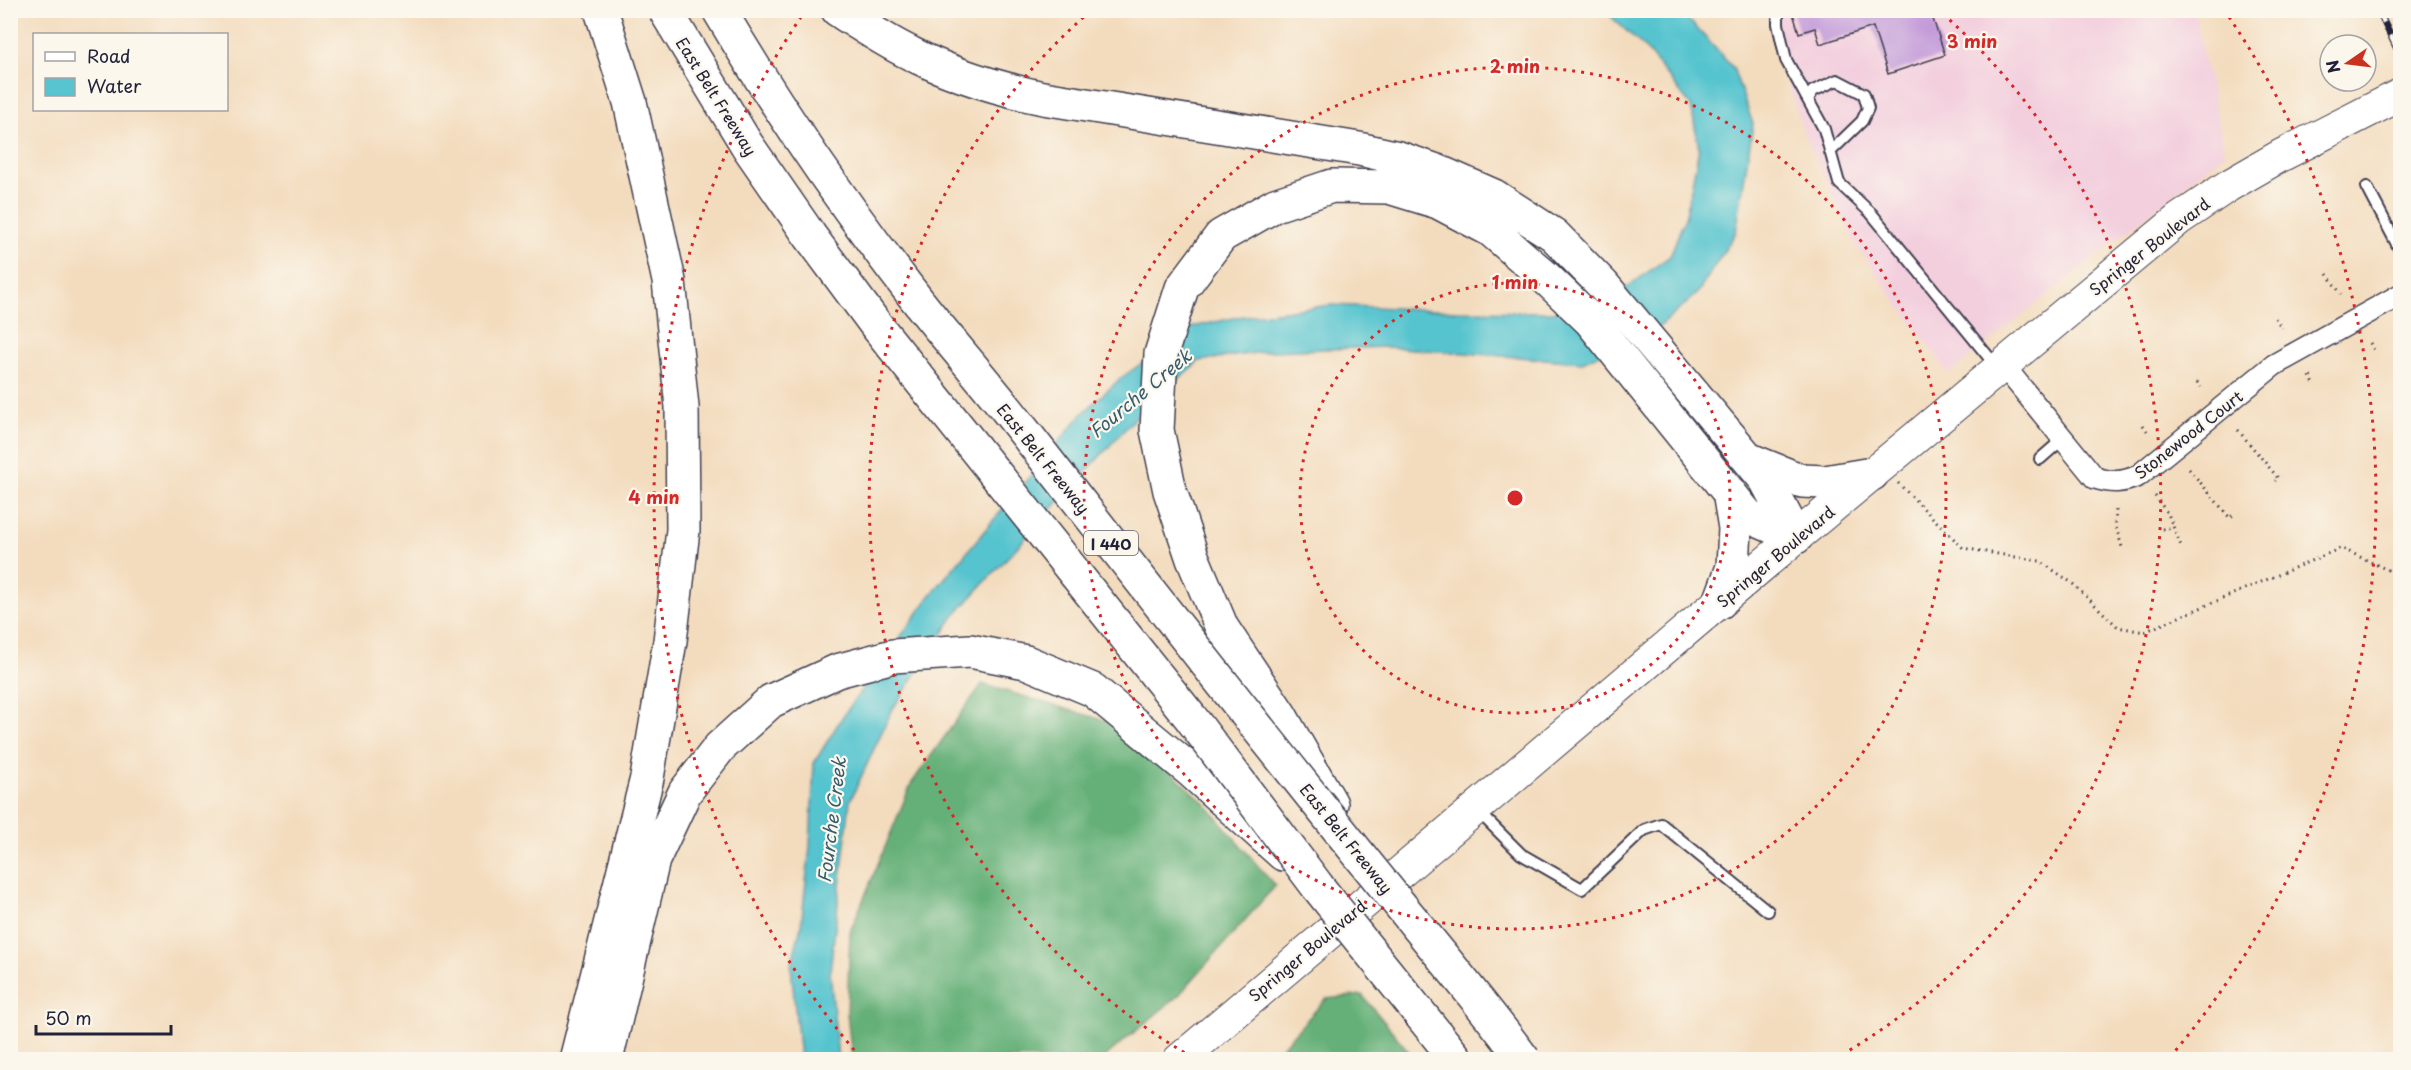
<svg xmlns="http://www.w3.org/2000/svg" width="2411" height="1070" font-family="'Playpen Sans',sans-serif">
<style>
.built{fill:#f3cfde}
.forest{fill:#65b078;stroke:#44695a;stroke-width:1.5}
.water{fill:#57c4cf;stroke:#3c7385;stroke-width:1.5}
.building{fill:#c39bd9}
.lines{fill:none;stroke-linecap:round;stroke-linejoin:round}
.lane-casing{stroke:#413e4f;stroke-width:14}
.street-casing{stroke:#413e4f;stroke-width:24}
.secondary-casing{stroke:#413e4f;stroke-width:34}
.highway-casing{stroke:#413e4f;stroke-width:36}
.path{stroke:#413e4f;stroke-width:3;stroke-dasharray:1.5 4.5;stroke-linecap:butt}
.lane{stroke:#fff;stroke-width:10}
.street{stroke:#fff;stroke-width:21}
.secondary{stroke:#fff;stroke-width:32}
.highway{stroke:#fff;stroke-width:33}
.rail-casing{stroke:#22223b;stroke-width:7}
.rail{stroke:#fbf7ec;stroke-width:4.5;stroke-dasharray:14;stroke-linecap:butt}
.highway-bridge-casing{stroke:#413e4f;stroke-width:36;stroke-linecap:butt}
.highway-bridge{stroke:#fff;stroke-width:33}
.ring{fill:none;stroke:#d62828;stroke-width:3;stroke-dasharray:3 6}
.labels{text-anchor:middle;dominant-baseline:central;stroke-width:4.5;stroke-linejoin:round;paint-order:stroke}
.shield{fill:#fbf7ec;stroke:#636270;stroke-width:1.5}
.shield-label{font-size:15px;font-weight:bold;fill:#22223b}
.street-label{font-size:16px;fill:#22223b;stroke:#fbf7ec}
.water-label{font-size:18px;font-style:italic;fill:#355b6f;stroke:#fbf7ec}
.centre{fill:#d62828;stroke:#fbf7ec;stroke-width:3}
.ring-label{font-size:18px;text-anchor:middle;font-weight:bold;fill:#d62828;stroke:#fbf7ec;stroke-width:4.5;stroke-linejoin:round;paint-order:stroke}
</style>
<rect width="100%" height="100%" fill="#fbf7ec"/>
<filter id="ink" filterUnits="userSpaceOnUse"><feTurbulence type="fractalNoise" baseFrequency=".0167" numOctaves="2"/><feDisplacementMap in="SourceGraphic" scale="12" xChannelSelector="R" yChannelSelector="G"/><feConvolveMatrix kernelMatrix="1 2 1 2 8 2 1 2 1" color-interpolation-filters="sRGB"/></filter>
<filter id="wash" filterUnits="userSpaceOnUse"><feTurbulence type="fractalNoise" baseFrequency=".008" numOctaves="4" result="noise"/><feDisplacementMap in="SourceGraphic" scale="24" xChannelSelector="R" yChannelSelector="G"/><feGaussianBlur stdDeviation="1.35" result="paint"/><feColorMatrix in="noise" values="0 0 0 0 0 0 0 0 0 0 0 0 0 0 0 0 0 1.4 0 .05"/><feComposite in="paint" operator="in"/></filter>
<g filter="url(#wash)">
<rect width="100%" height="100%" fill="#f3dcbe"/>
<path class="built" d="M1760,11H2194L2225,153L1949,374L1856,245L1803,131L1768,20Z"/>
<path class="forest" d="M982,684L1120,725L1204,802L1275,886L1179,995L1102,1059H852L847,1013L850,932L911,784Z
M1362,995L1415,1059H1271L1326,999Z"/>
<path class="water" d="M1605,11H1677L1694,25L1733,68L1753,124L1736,232L1697,294L1657,329L1582,362L1386,347L1269,351L1199,361L1136,417L954,616L892,710L850,801L830,971L838,1059H800L791,966L801,926L810,846L814,763L841,719L930,596L1082,414L1121,378L1193,327L1238,317L1331,305L1458,311L1552,312L1622,291L1670,256L1686,215L1699,148L1691,106L1645,48Z"/>
<g id="blocks">
<path class="building" d="M1792,10H1930L1945,55L1888,74L1873,27L1820,44L1815,28L1799,33Z"/>
</g>
</g>
<g filter="url(#ink)">
<use href="#blocks" fill-opacity="0" stroke="#413e4f" stroke-width="1.5"/>
<g class="lines">
<defs>
<path id="lane" d="M1778,10V24L1786,60L1824,129L1839,183L1871,213L1996,366
M1808,99L1813,91L1837,80L1864,94L1868,108L1862,121L1830,152
M2367,187L2400,250
M2040,459L2064,438
M1478,811L1521,854L1582,889L1644,830L1661,824L1768,911"/>
<path id="street" d="M2003,365L2095,478C2112,483 2122,483 2138,476L2274,365L2400,295"/>
<path id="secondary" d="M1179,1060L1796,537L2179,219L2228,186L2280,156L2400,95"/>
<path id="highway" d="M838,10C861,25 885,41 910,53C952,75 997,88 1043,98L1359,149L1399,158L1437,171L1494,196L1554,235L1603,285L1766,480L1796,537
M1750,460L1802,481L1825,482L1872,474
M1720,602L1733,567L1735,528L1729,492
M1331,804L1280,715L1222,628L1193,559L1170,491L1157,430L1161,354L1182,288L1221,236L1275,205L1332,186L1389,187L1438,202L1491,230L1543,275L1590,320L1748,516L1796,537
M576,1060L647,778L670,641L683,530L682,407L669,281L630,102L601,10
M606,1060L653,860L685,792L720,747L771,701L837,671L893,656L970,651L1026,662L1093,690L1191,771L1283,854"/>
</defs>
<use href="#lane" class="lane-casing"/>
<use href="#street" class="street-casing"/>
<use href="#secondary" class="secondary-casing"/>
<use href="#highway" class="highway-casing"/>
<path class="path" d="M2327,274L2341,294
M2275,318L2282,328
M2370,343L2375,352
M2310,376L2314,384
M2197,382L2201,387
M2143,425L2147,431
M2238,430L2278,478L2275,481
M2189,469L2230,518L2233,515
M1898,483L1963,548L2040,561L2072,583L2118,627L2144,632L2341,548L2392,572L2400,579
M2155,496L2168,514L2182,548
M2116,510L2115,524L2122,547L2125,546
M2162,529L2172,527"/>
<use href="#lane" class="lane"/>
<use href="#street" class="street"/>
<use href="#secondary" class="secondary"/>
<use href="#highway" class="highway"/>
<defs>
<path id="rail" d="M2378,10L2400,55"/>
</defs>
<use href="#rail" class="rail-casing"/>
<use href="#rail" class="rail"/>
<defs>
<path id="highway-bridge" d="M665,10L747,145L810,236L876,325L1191,718L1318,887L1457,1060
M719,10C778,110 843,204 914,296C948,340 985,381 1019,425C1131,568 1243,711 1357,852C1413,922 1471,989 1524,1060"/>
</defs>
<use href="#highway-bridge" class="highway-bridge-casing"/>
<use href="#highway-bridge" class="highway-bridge"/>
</g>
</g>
<g class="ring">
<circle cx="1515" cy="498" r="215"/>
<circle cx="1515" cy="498" r="431"/>
<path d="M1192 1057A646 646 0 0 1 1087 14M1943 14A646 646 0 0 1 1838 1057"/>
<path d="M860 1057A861 861 0 0 1 801 17M2229 17A861 861 0 0 1 2170 1057"/>
</g>
<g class="labels">
<rect class="shield" x="1084" y="531" width="54" height="24" rx="4.5"/>
<g class="shield-label">
<text x="1111" y="543">I 440</text>
</g>
<g class="street-label">
<text transform="translate(717 96) rotate(58)">East Belt Freeway</text>
<text transform="translate(2149 246) rotate(-38)">Springer Boulevard</text>
<text transform="translate(2188 434) rotate(-38)">Stonewood Court</text>
<text transform="translate(1044 458) rotate(51)">East Belt Freeway</text>
<text transform="translate(1775 556) rotate(-40)">Springer Boulevard</text>
<text transform="translate(1347 838) rotate(51)">East Belt Freeway</text>
<text transform="translate(1307 950) rotate(-40)">Springer Boulevard</text>
</g>
<g class="water-label">
<text transform="translate(1140 393) rotate(-40)">Fourche Creek</text>
<text transform="translate(831 820) rotate(-83)">Fourche Creek</text>
</g>
</g>
<circle cx="1515" cy="498" r="9" class="centre"/>
<g class="ring-label">
<text x="1972" y="48">3 min</text>
<text x="1515" y="73">2 min</text>
<text x="1515" y="289">1 min</text>
<text x="654" y="504">4 min</text>
</g>
<rect width="2411" height="1070" fill="none" stroke="#fbf7ec" stroke-width="36"/>
<rect x="33" y="33" width="195" height="78" fill="#fbf7ec" stroke="#a4a2a5" stroke-width="1.5"/>
<rect x="45" y="52" width="30" height="9" fill="#ffffff" stroke="#a4a2a5" stroke-width="1.5"/>
<text x="87" y="63" font-size="18" fill="#22223b">Road</text>
<rect x="45" y="78" width="30" height="18" fill="#57c4cf" stroke="#a4a2a5" stroke-width="1.5"/>
<text x="87" y="93" font-size="18" fill="#22223b">Water</text>
<g transform="translate(2348 63) rotate(256)"><circle r="28" fill="#fbf7ec" stroke="#a4a2a5" stroke-width="1.5"/>
<path d="M0-4.5L10 22L0 15L-10 22Z" fill="#c8321e"/>
<text y="-9" font-size="16" font-weight="bold" text-anchor="middle" fill="#22223b">N</text>
</g>
<path d="M36 1025v9h135v-9" fill="none" stroke="#22223b" stroke-width="3"/>
<text x="45" y="1025" font-size="18" fill="#22223b" stroke="#fbf7ec" stroke-width="4.5" paint-order="stroke">50 m</text>
</svg>
